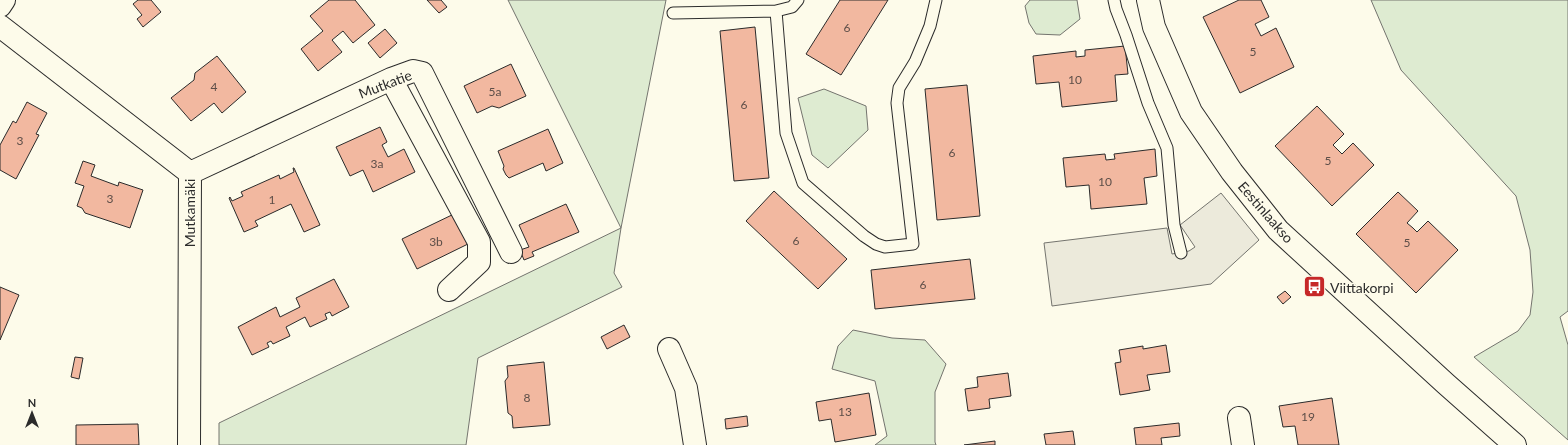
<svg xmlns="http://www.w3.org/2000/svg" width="1568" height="445" font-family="Lato,sans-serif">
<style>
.green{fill:#deebd1;stroke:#74746e}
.parking{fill:#eceadb;stroke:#74746e}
.building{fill:#f2b8a0;stroke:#2b2b2b}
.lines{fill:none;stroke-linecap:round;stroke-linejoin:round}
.service-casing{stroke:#2b2b2b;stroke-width:13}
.minor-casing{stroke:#2b2b2b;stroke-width:24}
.tertiary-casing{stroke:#2b2b2b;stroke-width:24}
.service{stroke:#fdfbea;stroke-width:11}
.minor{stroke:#fdfbea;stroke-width:22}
.tertiary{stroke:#fdfbea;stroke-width:22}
.labels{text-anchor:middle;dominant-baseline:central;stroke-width:3;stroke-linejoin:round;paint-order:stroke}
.number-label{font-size:12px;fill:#5d4e48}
.street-label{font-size:14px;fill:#2b2b2b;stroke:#fdfbea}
.poi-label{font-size:14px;fill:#2b2b2b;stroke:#fdfbea;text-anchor:start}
</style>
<rect width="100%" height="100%" fill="#fdfbea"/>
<path class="green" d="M508,0H666L621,228L614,273L622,287L478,358L466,445H219V423L621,228Z
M1030,0H1077L1080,19L1060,35L1036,34L1029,23L1025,6Z
M1371,0H1568V311L1560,317L1568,345V440L1474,357L1518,331L1530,315L1533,292L1530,250L1516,196L1401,70Z
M824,89L866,106L868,130L828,168L812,155L798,98Z
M853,330L892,338L925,340L946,364L935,392V442L936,445H875L887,436L875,381L832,369L838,346Z"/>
<path class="parking" d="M1221,193L1259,240L1211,284L1052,306L1044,243L1167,228L1172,254L1189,251L1195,247L1180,225Z"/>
<path class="building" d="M138,0H151L161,12L143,27L137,19L142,15L133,4Z
M329,0H355L375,25L353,43L343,31L332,40L342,52L318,71L301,49L323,31L310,16Z
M427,0H441L447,7L439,13Z
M840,0H888L841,75L806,54Z
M1239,0H1261L1269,17L1255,24L1261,36L1276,28L1294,67L1240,93L1203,17Z
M755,27L769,178L734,181L720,31Z
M385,29L397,43L380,58L368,43Z
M1125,46L1128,74L1115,75L1117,101L1062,107L1059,82L1036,84L1033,56L1076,51V57L1085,56V50Z
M217,56L246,92L222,113L214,103L191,121L171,98L194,80L195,73Z
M511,64L526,96L499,108L492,106L477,113L464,86Z
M967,85L980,216L937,220L925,89Z
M27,102L47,113L36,134L39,135L16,179L0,170V145L13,121L16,123Z
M1317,106L1344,134L1333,145L1342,154L1353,143L1374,165L1332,206L1275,146Z
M380,127L387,142L382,145L388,157L404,149L415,172L373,192L363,170L350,176L336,147Z
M548,129L563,163L546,171L543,163L509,178L506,175L503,169L504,166L498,151Z
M1155,149L1157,176L1144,178L1147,204L1091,209L1089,185L1066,187L1063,158L1105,154L1106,160L1115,159L1114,154Z
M83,161L95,165L91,176L118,186L119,182L143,190L130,228L85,213L82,208L77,206L84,186L75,183Z
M293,168H294L320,225L304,232L291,204L255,221L258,226L244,232L229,198L230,197L232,201L243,196L241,192L279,175L280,179L294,172Z
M774,191L847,259L818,289L746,221Z
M1398,192L1418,211L1407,223L1413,228L1417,232L1428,221L1458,250L1416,293L1356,234Z
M566,204L579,232L532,252L534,256L524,260L520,250L529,247L519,225Z
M456,213L470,243L417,269L402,239Z
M970,259L975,299L875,309L871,270Z
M334,279L349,307L332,316L330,312L325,314L327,319L310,327L305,317L286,327L290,336L273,344L271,341L267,343L269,347L252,355L238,327L276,307L280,317L300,307L296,298Z
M0,287L19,295L0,340Z
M1285,291L1291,297L1283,304L1277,297Z
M624,325L630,337L607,349L601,337Z
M1166,345L1170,372L1147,375L1150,390L1120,395L1115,363L1121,362L1119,350L1143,346V349Z
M75,357L83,358L79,379L71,377Z
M544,362L550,425L513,428L512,416L508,413L505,381L508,377L507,366Z
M1008,373L1011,396L989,399L990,408L968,411L965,389L978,387L977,377Z
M869,393L876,435L835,442L831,419L819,421L816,402Z
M1332,398L1339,445H1298L1295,426L1283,427L1279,406Z
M747,416L748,426L726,429L725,419Z
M1179,423L1180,436L1161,438L1162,445H1136L1134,428Z
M138,424L139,445H76V425Z
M1073,431L1075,445H1046L1044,434Z
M995,441V445H964Z"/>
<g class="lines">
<defs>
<path id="service" d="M1114,0L1116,9L1126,35L1148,103L1167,148L1174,225L1181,253
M776,11L792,7L798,0
M673,13L776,11L786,133L803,183L864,236L876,244L885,247L913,244L897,103L899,88L915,62L930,26L936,0"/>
<path id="minor" d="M0,6L4,0
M0,26L190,173L189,445
M391,79L479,242V262L449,290
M190,173L391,79L413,71L422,73L511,252
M669,349L686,388L695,445
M1239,418L1243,445"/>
<path id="tertiary" d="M1148,0L1154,27L1191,112L1232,172L1278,230L1446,384L1515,445"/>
</defs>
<use href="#service" class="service-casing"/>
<use href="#minor" class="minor-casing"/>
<use href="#tertiary" class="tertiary-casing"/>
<use href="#service" class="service"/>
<use href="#minor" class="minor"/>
<use href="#tertiary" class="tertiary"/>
</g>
<defs>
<symbol id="bus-square" viewBox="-11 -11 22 22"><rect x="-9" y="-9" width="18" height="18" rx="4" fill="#c62828" stroke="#fdfbea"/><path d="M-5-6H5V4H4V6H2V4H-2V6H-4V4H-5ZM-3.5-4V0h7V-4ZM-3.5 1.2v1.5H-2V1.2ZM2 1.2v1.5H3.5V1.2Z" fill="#fff"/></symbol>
</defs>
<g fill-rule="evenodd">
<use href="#bus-square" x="1302" y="274" width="25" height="25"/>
</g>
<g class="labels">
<g class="number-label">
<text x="847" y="27">6</text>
<text x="1253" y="51">5</text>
<text x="1075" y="79">10</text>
<text x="214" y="86">4</text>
<text x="495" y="91">5a</text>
<text x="744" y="104">6</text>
<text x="20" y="140">3</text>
<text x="952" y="152">6</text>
<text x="1328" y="160">5</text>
<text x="377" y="163">3a</text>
<text x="1105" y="181">10</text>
<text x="110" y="198">3</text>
<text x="272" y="199">1</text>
<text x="796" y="240">6</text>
<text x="436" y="241">3b</text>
<text x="1407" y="242">5</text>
<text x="923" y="284">6</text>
<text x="527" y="397">8</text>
<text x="845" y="411">13</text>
<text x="1308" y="416">19</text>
</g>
<g class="street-label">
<text transform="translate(385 84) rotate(-21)">Mutkatie</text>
<text transform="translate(1266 212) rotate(49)">Eestinlaakso</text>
<text transform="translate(189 213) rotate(-90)">Mutkamäki</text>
</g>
<g class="poi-label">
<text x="1330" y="287">Viittakorpi</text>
</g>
</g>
<g transform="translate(32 413)" stroke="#fdfbea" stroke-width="3" paint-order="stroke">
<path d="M0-3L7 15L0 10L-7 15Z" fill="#2b2b2b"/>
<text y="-6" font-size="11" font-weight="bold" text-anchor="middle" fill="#2b2b2b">N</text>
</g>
</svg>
